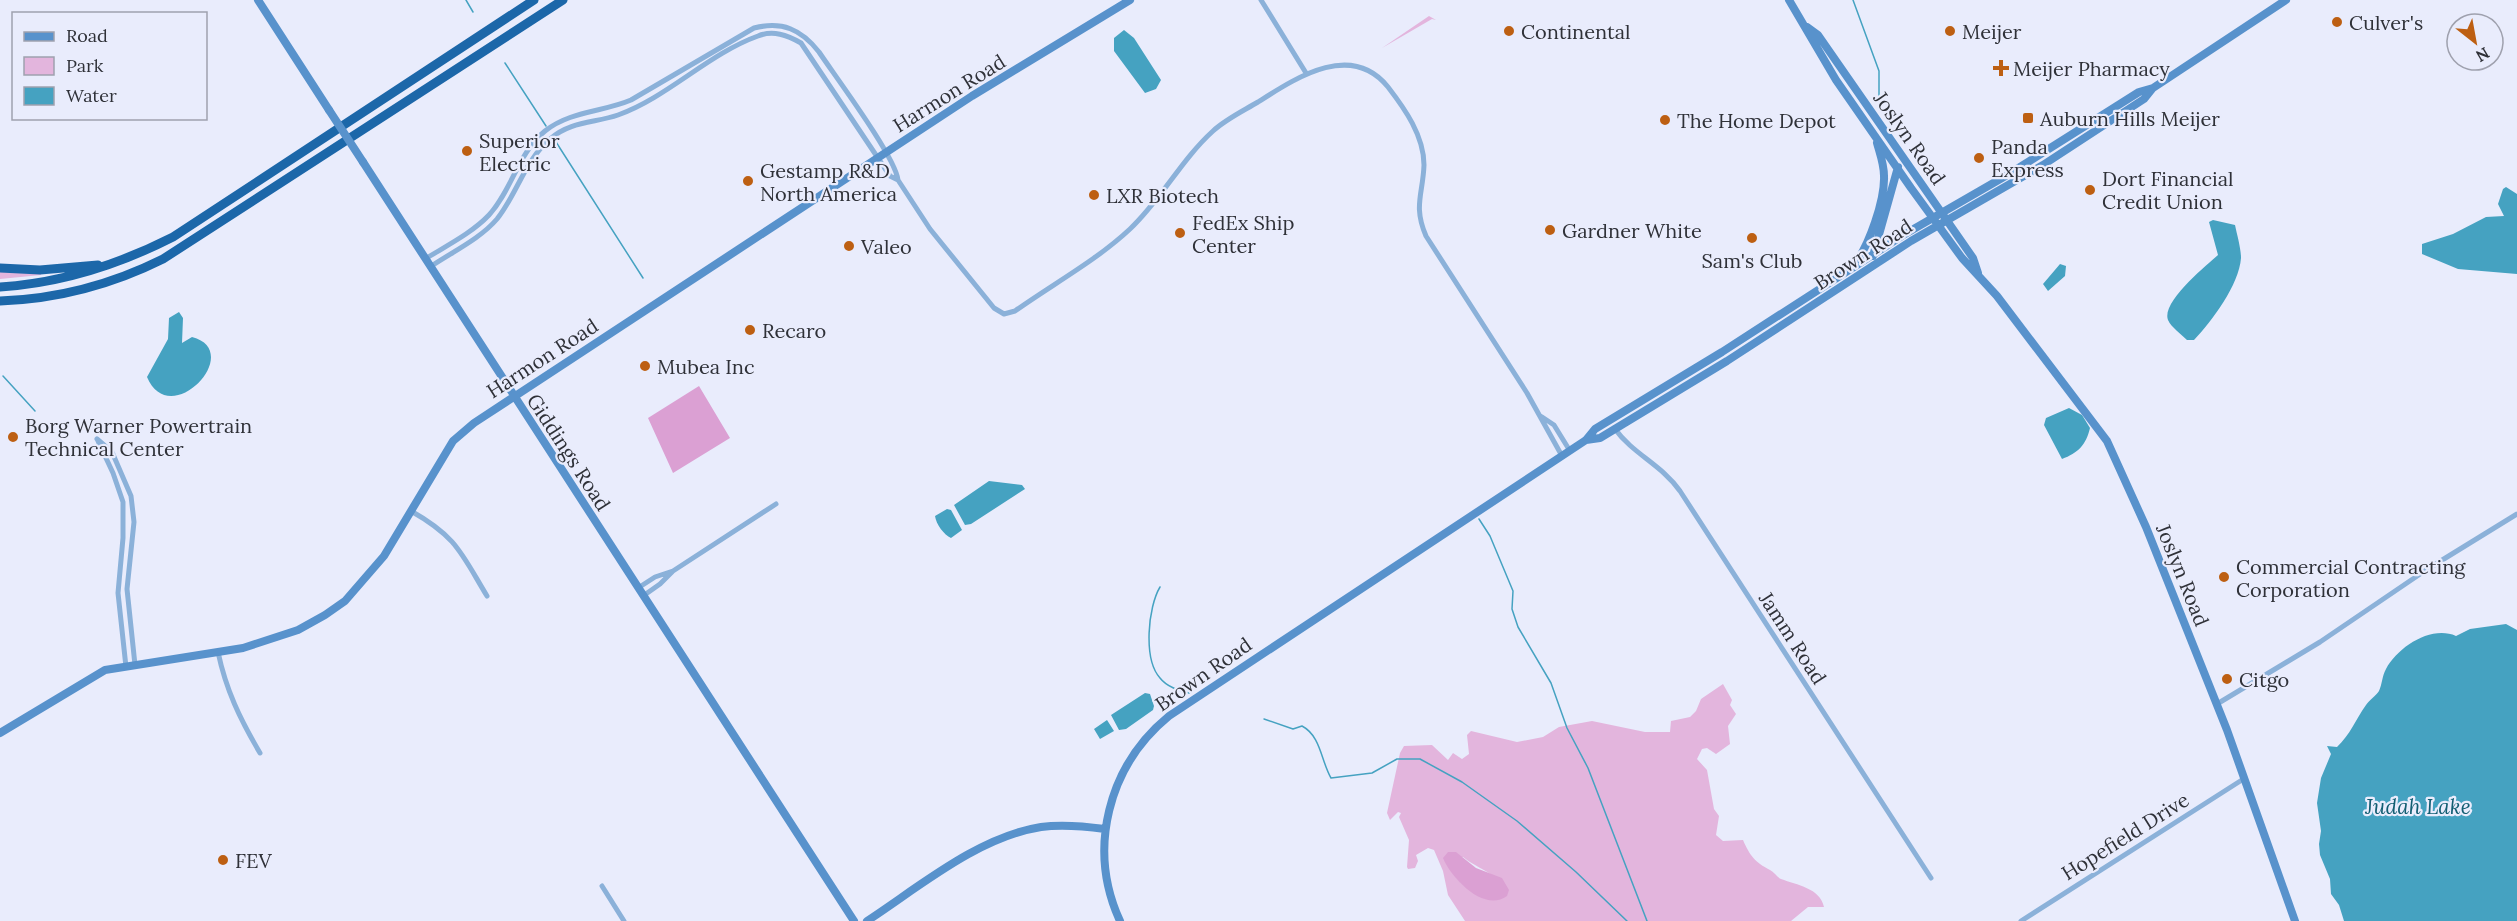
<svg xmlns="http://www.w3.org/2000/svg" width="2517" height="921" font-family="Lora,serif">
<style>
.green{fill:#e3b5dd;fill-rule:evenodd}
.forest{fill:#dba0d3}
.water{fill:#45a2c1}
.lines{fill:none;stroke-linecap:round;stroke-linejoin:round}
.stream{stroke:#45a2c1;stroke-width:1.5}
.street{stroke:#8bb1d9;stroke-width:5}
.secondary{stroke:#5892cc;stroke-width:8}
.highway{stroke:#1c67a9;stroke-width:9}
.secondary-bridge{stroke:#5892cc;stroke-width:8}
.poi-dot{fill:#bd5f12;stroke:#e9ecfc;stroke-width:2}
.labels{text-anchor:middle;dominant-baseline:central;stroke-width:4.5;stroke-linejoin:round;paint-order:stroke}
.poi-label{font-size:20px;fill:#2f3138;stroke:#e9ecfc;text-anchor:start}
.street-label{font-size:20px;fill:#2f3138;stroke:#e9ecfc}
.water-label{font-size:21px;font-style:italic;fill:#115d72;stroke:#e9ecfc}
</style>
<rect width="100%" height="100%" fill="#e9ecfc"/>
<path class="green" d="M1429,16L1436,20L1432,19L1382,48Z
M0,270L41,273V275L0,279Z
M1723,684L1732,700L1730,705L1736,714L1728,726L1730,744L1716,754L1707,748L1702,749L1697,759L1707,770L1714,809L1719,816L1716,835L1723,841L1743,840C1750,856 1755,862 1770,870C1774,872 1777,877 1781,879C1797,885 1820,888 1824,907H1808L1791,921H1465L1448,895L1443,871L1434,850L1428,848L1416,855L1418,861L1415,868L1408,869L1407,867L1409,840L1399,817L1401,813L1398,812L1390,820L1387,813L1400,753L1404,746L1432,745L1448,760L1453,753L1462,759L1469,754L1467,735L1471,731L1517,742L1543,737L1559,727L1592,721L1645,732H1670L1671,721L1690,717L1696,711L1701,699ZM1463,857C1476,868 1508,879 1508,893L1486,899C1467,892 1453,877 1444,859Z"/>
<path class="forest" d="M699,386L730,438L673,473L648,418Z
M1448,852H1456L1476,868L1502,878L1509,890L1507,896C1484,913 1451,878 1443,858Z"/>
<path class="water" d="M1124,30L1134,38L1161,80L1156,89L1145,93L1114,51V38Z
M2506,187L2517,194V274L2458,269L2422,254V244L2453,234L2486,217L2504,216L2498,204L2503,189Z
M2213,220L2235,225C2237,235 2241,248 2241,258C2239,285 2212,321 2194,340H2187C2182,335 2171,327 2168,320C2161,302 2207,265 2218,255L2209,222Z
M2060,264L2066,266L2065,276L2048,291L2043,284Z
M179,312L183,318L182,343L192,337C246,351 170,432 147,377L168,339L169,318Z
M2069,408L2082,415L2090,428C2086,445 2078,453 2062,459L2044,425L2046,418Z
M989,481L1022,485L1025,489L971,524L965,525L954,505Z
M947,509L951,510L962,530L951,538C944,535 936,524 935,516Z
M2506,624L2517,630V921H2344L2339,905L2331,894L2330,879L2320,855L2319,844L2321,831L2317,803L2321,778L2331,754L2327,746L2337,747C2350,735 2356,719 2366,705C2369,700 2376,696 2379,691C2382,685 2382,676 2386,669C2398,647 2431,625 2456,636L2470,629Z
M1145,693L1150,694L1154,706L1153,710L1126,729L1119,730L1111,715Z
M1107,720L1114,731L1100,739L1094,729Z"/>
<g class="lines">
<path class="stream" d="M466,0L473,12
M1853,0L1879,71V101
M505,63L546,126
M556,142L643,278
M3,376L35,411
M1479,519L1490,536L1513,591L1512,609L1518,627L1551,683L1567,728L1588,768L1647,921
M1160,587C1148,607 1143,659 1160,678C1167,687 1178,690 1189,693
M1264,719L1293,729L1302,726C1321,736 1321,761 1331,778L1372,773L1397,759H1420L1462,782L1517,821L1576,872L1627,921"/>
<path class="street" d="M1261,0L1306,73
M425,259C446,246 472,233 489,215C512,190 518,153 545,131C570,111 603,112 631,100L754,28C782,21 801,29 819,52C835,76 895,156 898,180L930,229L994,308L1004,314L1015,311C1053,284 1097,260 1130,229C1161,200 1181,160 1213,131C1226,119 1243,111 1258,102C1296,78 1351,41 1388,87C1405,109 1424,136 1424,165C1423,194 1413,206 1426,236L1527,393L1562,456
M430,267C452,252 480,239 497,219C517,194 525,160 550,139C570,121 595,123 618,115C668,97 708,54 758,36C773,30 787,35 801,43L890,176L898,180
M1542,417L1554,425L1570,451
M1615,429C1633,454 1662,465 1680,491L1931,878
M97,439L112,452L131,496L134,522L127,589L135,665
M98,441L113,473L123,502V538L118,593L126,667
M411,511C457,537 461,553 487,596
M638,588L655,577L673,571L776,504
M643,596L660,584L672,572
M218,652C226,690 240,719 260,753
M2217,704L2320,642L2426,570L2517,514
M602,886L624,921
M2021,921L2245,778"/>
<path class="secondary" d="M258,0L329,110
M1789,0L1836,80L1911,188L1962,258L1997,296L2107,441L2146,527L2227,730L2295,921
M1807,27L1818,35L1973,258L1978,273
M363,162L854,921
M1873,256L1898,167
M1854,265C1869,246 1885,200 1884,176C1884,164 1880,154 1877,143
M1586,440L1600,438L1727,361L1911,241L2043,165L2144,99L2152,89
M0,733L105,670L243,648L298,630L325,615L345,601L384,556L453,441L474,423L972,96L1130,0
M867,921C919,887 978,837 1041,827C1062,824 1083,826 1105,829
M1120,921C1087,849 1108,766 1169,716L1586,440L1595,429L1722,352L1905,234L2009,174L2139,92L2153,88L2286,0"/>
<path class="highway" d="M0,268L40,270L98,265
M0,287C62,283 118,265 173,237L534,0
M0,301C58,299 111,285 163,259L563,0"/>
<path class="secondary-bridge" d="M329,110L363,162"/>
</g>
<g class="poi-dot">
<circle cx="2337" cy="22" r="6"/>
<circle cx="1509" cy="31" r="6"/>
<circle cx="1950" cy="31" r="6"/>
<path d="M1998 59h6v6h6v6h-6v6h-6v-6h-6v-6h6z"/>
<rect x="2022" y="112" width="12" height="12" rx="3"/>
<circle cx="1665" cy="120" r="6"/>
<circle cx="467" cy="151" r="6"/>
<circle cx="1979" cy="158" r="6"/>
<circle cx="748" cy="181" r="6"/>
<circle cx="2090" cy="190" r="6"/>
<circle cx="1094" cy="195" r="6"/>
<circle cx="1550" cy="230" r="6"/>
<circle cx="1180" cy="233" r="6"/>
<circle cx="1752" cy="238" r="6"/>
<circle cx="849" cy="246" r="6"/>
<circle cx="750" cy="330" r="6"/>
<circle cx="645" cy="366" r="6"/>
<circle cx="13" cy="437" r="6"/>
<circle cx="2224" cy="577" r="6"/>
<circle cx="2227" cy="679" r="6"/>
<circle cx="223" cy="860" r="6"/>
</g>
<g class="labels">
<g class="poi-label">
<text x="2349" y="22">Culver's</text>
<text x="1521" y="31">Continental</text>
<text x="1962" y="31">Meijer</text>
<text x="2013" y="68">Meijer Pharmacy</text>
<text x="2040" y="118">Auburn Hills Meijer</text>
<text x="1677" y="120">The Home Depot</text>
<text x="479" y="140">Superior<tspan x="479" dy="23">Electric</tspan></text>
<text x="1991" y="146">Panda<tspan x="1991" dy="23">Express</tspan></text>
<text x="760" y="170">Gestamp R&amp;D<tspan x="760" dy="23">North America</tspan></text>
<text x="2102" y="178">Dort Financial<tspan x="2102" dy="23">Credit Union</tspan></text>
<text x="1106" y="195">LXR Biotech</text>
<text x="1192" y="222">FedEx Ship<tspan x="1192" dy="23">Center</tspan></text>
<text x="1562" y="230">Gardner White</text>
<text x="861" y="246">Valeo</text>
<text x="1752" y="260" text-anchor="middle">Sam's Club</text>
<text x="762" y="330">Recaro</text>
<text x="657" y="366">Mubea Inc</text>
<text x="25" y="425">Borg Warner Powertrain<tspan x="25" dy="23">Technical Center</tspan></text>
<text x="2236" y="566">Commercial Contracting<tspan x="2236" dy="23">Corporation</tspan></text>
<text x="2239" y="679">Citgo</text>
<text x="235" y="860">FEV</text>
</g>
<g class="street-label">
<text transform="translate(949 93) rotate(-32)">Harmon Road</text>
<text transform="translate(1910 138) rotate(55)">Joslyn Road</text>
<text transform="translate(1863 254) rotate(-33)">Brown Road</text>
<text transform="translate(542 358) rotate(-33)">Harmon Road</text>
<text transform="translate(569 452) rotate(57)">Giddings Road</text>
<text transform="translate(2183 575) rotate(68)">Joslyn Road</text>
<text transform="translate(1793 638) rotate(57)">Jamm Road</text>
<text transform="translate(1203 674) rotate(-35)">Brown Road</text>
<text transform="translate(2125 836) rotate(-32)">Hopefield Drive</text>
</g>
<g class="water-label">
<text x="2418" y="806">Judah Lake</text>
</g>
</g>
<rect x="12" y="12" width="195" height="108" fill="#e9ecfc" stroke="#9fa1ae" stroke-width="1.5"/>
<rect x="24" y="32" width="30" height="9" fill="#5892cc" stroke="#9fa1ae" stroke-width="1.5"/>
<text x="66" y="42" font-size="18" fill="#2f3138">Road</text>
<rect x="24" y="57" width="30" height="18" fill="#e3b5dd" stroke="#9fa1ae" stroke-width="1.5"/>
<text x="66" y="72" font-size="18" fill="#2f3138">Park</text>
<rect x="24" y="87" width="30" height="18" fill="#45a2c1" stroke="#9fa1ae" stroke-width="1.5"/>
<text x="66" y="102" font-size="18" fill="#2f3138">Water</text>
<g transform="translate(2475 42) rotate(149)"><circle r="28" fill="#e9ecfc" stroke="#9fa1ae" stroke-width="1.5"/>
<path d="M0-4.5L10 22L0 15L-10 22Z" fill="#bd5f12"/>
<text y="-9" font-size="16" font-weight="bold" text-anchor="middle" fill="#2f3138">N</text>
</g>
</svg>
